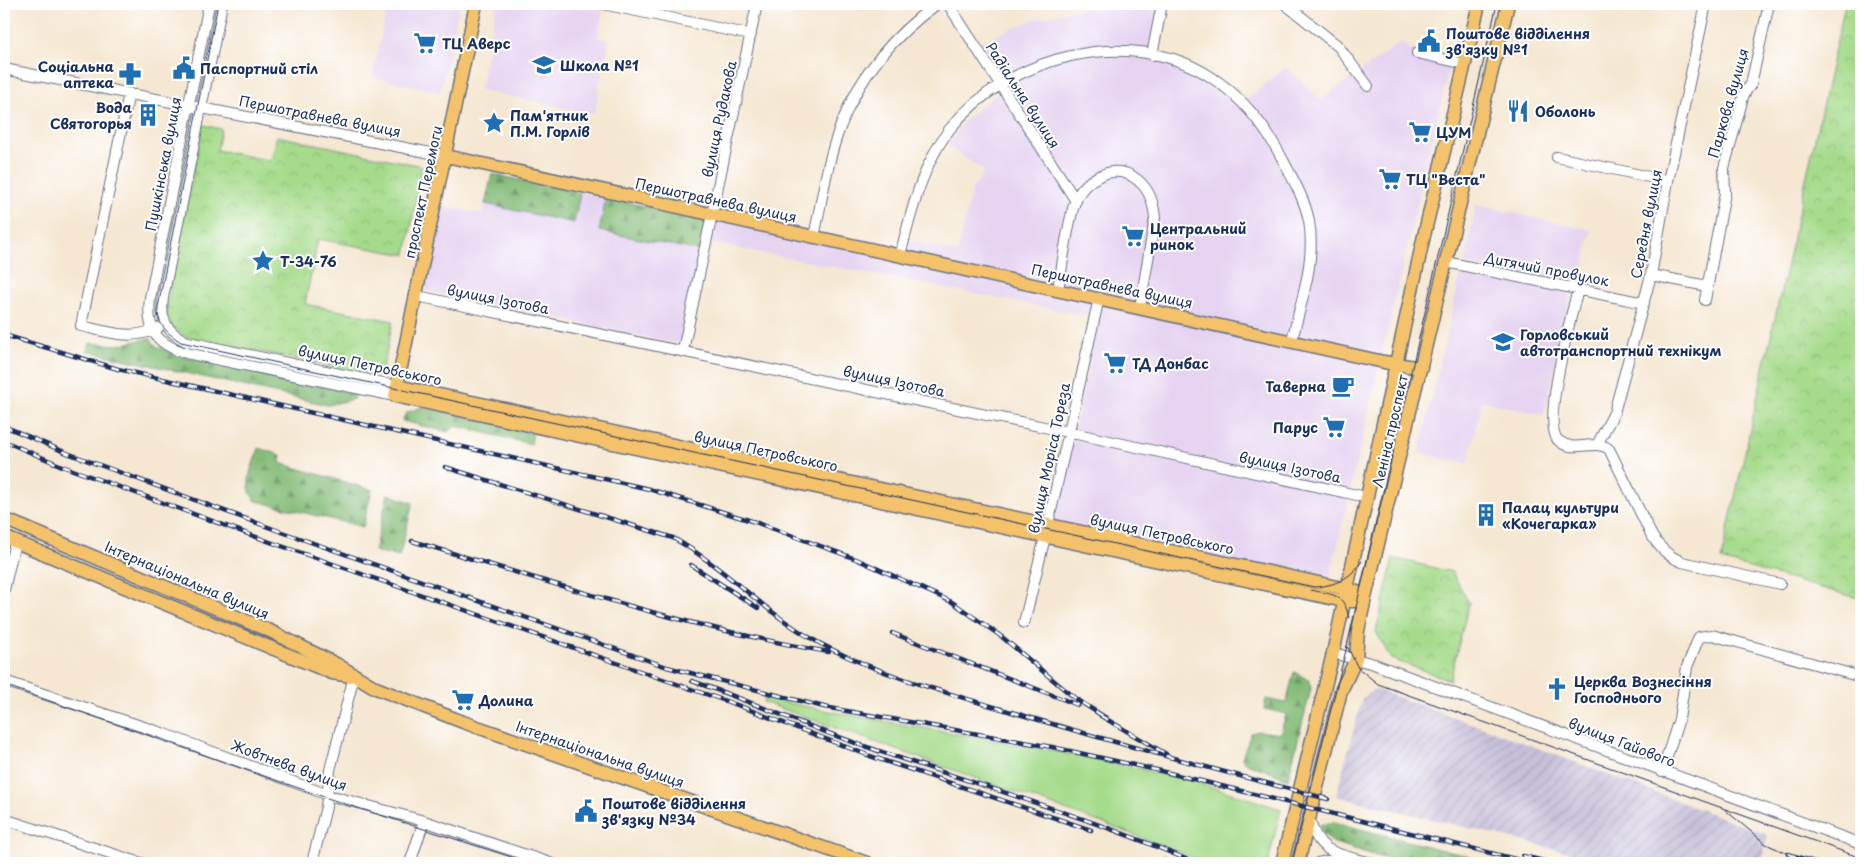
<svg xmlns="http://www.w3.org/2000/svg" width="1865" height="867" font-family="'Playpen Sans',sans-serif">
<style>
.built{fill:#e5d3f1}
.industrial{fill:url(#industrial-furrows)}
.grass{fill:#a6db8b;stroke:#608574}
.forest{fill:url(#forest-firs);stroke:#50756a}
.park{fill:url(#park-crowns);stroke:#608574}
.lines{fill:none;stroke-linecap:round;stroke-linejoin:round}
.minor-casing{stroke:#676f86;stroke-width:12}
.major-casing{stroke:#676f86;stroke-width:15}
.minor{stroke:#fff;stroke-width:10}
.major{stroke:#f4c26a;stroke-width:12}
.tram{stroke:#1b2f5e;stroke-width:1}
.rail-casing{stroke:#1b2f5e;stroke-width:4.5}
.rail{stroke:#fff;stroke-width:2.5;stroke-dasharray:8;stroke-linecap:butt}
.labels{text-anchor:middle;dominant-baseline:central;stroke-width:4;stroke-linejoin:round;paint-order:stroke}
.poi-label{font-size:14px;font-weight:bold;fill:#1b2f5e;stroke:#fff;text-anchor:start}
.street-label{font-size:14px;fill:#1b2f5e;stroke:#fff}
</style>
<defs>
<pattern id="industrial-furrows" width="10" height="10" patternUnits="userSpaceOnUse" patternTransform="scale(1.25)"><rect width="10" height="10" fill="#c7c0d9"/><path d="M-1 1l2-2M0 10L10 0M9 11l2-2" fill="none" stroke="#aaa5bd"/></pattern>
<pattern id="forest-firs" width="22" height="20" patternUnits="userSpaceOnUse" patternTransform="scale(1.25)"><rect width="22" height="20" fill="#84bb77"/><path d="M5 1l3.5 6h-7zM16 11l3.5 6h-7z" fill="#6b9865"/></pattern>
<pattern id="park-crowns" width="20" height="18" patternUnits="userSpaceOnUse" patternTransform="scale(1.25)"><rect width="20" height="18" fill="#a6db8b"/><path d="M2 6a3 3 0 1 1 6 0M12 15a3 3 0 1 1 6 0" fill="none" stroke="#8ebc7a"/></pattern>
</defs>
<rect width="100%" height="100%" fill="#fff"/>
<filter id="ink" filterUnits="userSpaceOnUse"><feTurbulence type="fractalNoise" baseFrequency=".02" numOctaves="2"/><feDisplacementMap in="SourceGraphic" scale="10" xChannelSelector="R" yChannelSelector="G"/><feConvolveMatrix kernelMatrix="1 2 1 2 8 2 1 2 1" color-interpolation-filters="sRGB"/></filter>
<filter id="wash" filterUnits="userSpaceOnUse"><feTurbulence type="fractalNoise" baseFrequency=".0096" numOctaves="4" result="noise"/><feDisplacementMap in="SourceGraphic" scale="20" xChannelSelector="R" yChannelSelector="G"/><feGaussianBlur stdDeviation="1.12" result="paint"/><feColorMatrix in="noise" values="0 0 0 0 0 0 0 0 0 0 0 0 0 0 0 0 0 1.4 0 .05"/><feComposite in="paint" operator="in"/></filter>
<g filter="url(#wash)">
<rect width="100%" height="100%" fill="#f5e7d1"/>
<path class="built" d="M388,4H460L440,92L372,77Z
M497,4H574L603,10L598,37L609,40L594,114L480,90Z
M1105,7H1127L1158,12L1149,57L1178,65L1202,76L1240,105L1286,67L1321,100L1402,41L1407,49L1451,59L1329,581L1054,523L1099,318L711,243L716,220L902,258L908,240L958,253L972,189L984,171L946,145L964,121L983,104L1009,84L980,42L1035,19L1071,11Z
M492,174L707,219L681,344L425,291L442,206L483,214Z
M4,181L13,185L4,238Z
M1476,205L1591,230L1579,288L1464,263Z
M1462,268L1572,294L1544,415L1482,401L1468,464L1419,453Z"/>
<path class="industrial" d="M1375,689L1490,730L1768,835L1761,863H1612L1336,796L1362,699Z"/>
<path class="grass" d="M765,698C907,729 1053,745 1194,782C1223,790 1252,800 1281,809L1268,863H1207L1124,831L763,702Z"/>
<path class="forest" d="M492,174L580,193L574,223L485,204Z
M606,198L707,219L700,251L599,231Z
M150,338L156,346L179,356L356,394L354,399L328,405L87,351L90,343L117,345Z
M421,407L533,432L531,444L456,426L448,432L402,421L406,413Z
M259,448L281,455L280,463L372,490L363,527L256,501C241,486 253,465 259,448Z
M388,494L413,503L399,557L374,551Z
M1294,672L1309,680L1311,689L1288,779L1244,762L1242,758L1251,733L1259,731L1280,734L1286,714L1264,709L1266,699L1286,703Z
M1333,822L1494,863H1399L1332,842L1323,834L1319,825Z"/>
<path class="park" d="M1845,4H1861V599L1721,560Z
M203,125L221,129L217,150L271,161L277,136L422,166L406,255L318,239L305,304L393,321L381,377L185,336L172,326L165,312Z
M1393,558L1452,572L1469,603L1450,680L1391,659L1376,632Z"/>
</g>
<g filter="url(#ink)">
<g class="lines">
<defs>
<path id="minor" d="M209,4L150,298C146,330 156,344 186,353L395,396
M222,4L169,268C163,300 151,326 188,342L397,386
M603,4L751,35
M948,4L1076,201
M1285,4L1338,46L1368,86
M1417,53L1465,64
M1152,55L1162,4
M4,69L446,156
M129,93L81,326C108,332 132,341 158,328
M1557,157L1668,181
M814,237C822,200 827,160 841,125C859,76 895,34 937,4
M900,255C912,211 921,167 949,130C1007,56 1130,24 1211,77C1244,98 1267,129 1284,162C1294,181 1305,200 1309,221C1316,260 1301,302 1292,340
M1446,262L1644,303
M1651,275L1707,286
M1058,289C1063,264 1067,225 1075,202C1083,180 1111,164 1132,176C1148,186 1153,199 1155,218L1140,307
M1578,289C1572,314 1540,427 1559,441C1575,454 1594,438 1609,449L1652,536C1660,548 1668,556 1682,562L1780,584
M417,296L1068,432L1366,497
M1705,300L1725,193L1724,168L1744,94L1751,84L1769,4
M683,350L757,4
M1598,443L1614,413L1651,275L1668,181L1706,4
M4,590L15,542
M1024,623L1046,533L1099,298
M1333,653L1374,664L1861,844
M4,681L162,733L328,795L424,821L550,863
M1662,772L1679,719L1687,667L1699,637L1712,635L1861,677
M4,819L141,863
M1310,820C1318,855 1340,854 1371,863
M312,863L326,807L330,770L354,676
M410,863L424,821
M1318,863L1328,861L1342,863"/>
<path id="major" d="M476,4L395,396L1344,601H1358L1365,598
M446,156L1384,362L1421,368
M397,386L1269,572L1355,591L1365,598
M4,519L270,631L336,664L376,688L463,722L867,863
M4,537L332,673L351,676
M1282,863L1333,653L1423,240L1479,4
M1298,863L1341,691L1356,659L1358,631L1365,598L1508,4"/>
</defs>
<use href="#minor" class="minor-casing"/>
<use href="#major" class="major-casing"/>
<use href="#minor" class="minor"/>
<use href="#major" class="major"/>
<path class="tram" d="M218,4L158,307C157,325 167,333 181,342L1314,587C1335,586 1351,578 1362,561
M1311,590C1333,595 1344,593 1349,618
M1347,646L1358,668L1378,684L1861,858
M4,685L327,798L530,863
M1725,810L1766,844L1788,854
M1292,863L1347,646L1497,4"/>
<defs>
<path id="rail" d="M4,335L118,369L649,489L755,522L856,559L952,602L1002,637L1076,699L1106,718
M4,426L67,453L279,531L667,667L824,707L1052,747L1161,771L1531,863
M4,441L62,466L270,542L737,705L870,756L1091,830
M445,467L673,538C728,569 770,619 827,647C886,677 951,694 1015,713C1119,744 1223,772 1328,799
M412,541C550,582 687,628 829,652
M691,565L758,608
M892,633L1078,705
M692,681C753,702 812,729 873,749C980,786 1091,817 1195,863
M1101,716L1166,754
M1788,854L1817,863
M1523,856L1552,863
M1163,860L1172,863"/>
</defs>
<use href="#rail" class="rail-casing"/>
<use href="#rail" class="rail"/>
</g>
</g>
<defs>
<symbol id="civic-bare" viewBox="-9 -9 18 18"><path d="M-.6-6.5H3V-4.5H.6V-3L4-1V1h2V6H-6V1h2V-1L-.6-3ZM-1.2 2.5V6h2.4V2.5Z" fill="#1f6fb2" stroke="#fff" stroke-width="2.5" paint-order="stroke"/></symbol>
<symbol id="supermarket-bare" viewBox="-9 -9 18 18"><path d="M-6-5.5h2.5l.6 2H6L4.5 2H-2.5L-4.4-4H-6ZM-1.5 3.2a1.3 1.3 0 1 0 .1 0ZM3 3.2a1.3 1.3 0 1 0 .1 0Z" fill="#1f6fb2" stroke="#fff" stroke-width="2.5" paint-order="stroke"/></symbol>
<symbol id="school-bare" viewBox="-9 -9 18 18"><path d="M0-5L7-2L0 1L-7-2ZM-4 1L0 2.5L4 1V4Q0 6-4 4Z" fill="#1f6fb2" stroke="#fff" stroke-width="2.5" paint-order="stroke"/></symbol>
<symbol id="pharmacy-bare" viewBox="-9 -9 18 18"><path d="M-2-6h4v4h4v4h-4v4h-4v-4h-4v-4h4Z" fill="#1f6fb2" stroke="#fff" stroke-width="2.5" paint-order="stroke"/></symbol>
<symbol id="restaurant-bare" viewBox="-9 -9 18 18"><path d="M-5-6h1v4h1v-4h1v4h1v-4h1v5L-1.5 .5V6h-2V.5L-5-1ZM5-6V6H3V1.5H1.5Q1.5-4 5-6Z" fill="#1f6fb2" stroke="#fff" stroke-width="2.5" paint-order="stroke"/></symbol>
<symbol id="building-bare" viewBox="-9 -9 18 18"><path d="M-4-6H4V6H1V3H-1V6H-4ZM-2.5-4.3h1.7v1.8h-1.7ZM.8-4.3h1.7v1.8H.8ZM-2.5-1h1.7V.8h-1.7ZM.8-1h1.7V.8H.8Z" fill="#1f6fb2" stroke="#fff" stroke-width="2.5" paint-order="stroke"/></symbol>
<symbol id="sight-bare" viewBox="-9 -9 18 18"><path d="M0-6L1.8-2.2L6-1.7L2.9 1.2L3.7 5.4L0 3.3L-3.7 5.4L-2.9 1.2L-6-1.7L-1.8-2.2Z" fill="#1f6fb2" stroke="#fff" stroke-width="2.5" paint-order="stroke"/></symbol>
<symbol id="university-bare" viewBox="-9 -9 18 18"><path d="M0-5L7-2L0 1L-7-2ZM-4 1L0 2.5L4 1V4Q0 6-4 4Z" fill="#1f6fb2" stroke="#fff" stroke-width="2.5" paint-order="stroke"/></symbol>
<symbol id="cafe-bare" viewBox="-9 -9 18 18"><path d="M-5.5-4.5H6V0H3Q3 3.5 0 3.5H-2.5Q-5.5 3.5-5.5 0ZM3-3.2v2h1.7v-2ZM-6 4.5H4V6H-6Z" fill="#1f6fb2" stroke="#fff" stroke-width="2.5" paint-order="stroke"/></symbol>
<symbol id="church-bare" viewBox="-9 -9 18 18"><path d="M-1.2-6h2.4v3.5h3.3v2.4h-3.3V6h-2.4V-.1h-3.3v-2.4h3.3Z" fill="#1f6fb2" stroke="#fff" stroke-width="2.5" paint-order="stroke"/></symbol>
</defs>
<g fill-rule="evenodd">
<use href="#civic-bare" x="1413" y="25" width="32" height="32"/>
<use href="#supermarket-bare" x="409" y="27" width="32" height="32"/>
<use href="#school-bare" x="528" y="49" width="32" height="32"/>
<use href="#civic-bare" x="168" y="52" width="32" height="32"/>
<use href="#pharmacy-bare" x="114" y="58" width="32" height="32"/>
<use href="#restaurant-bare" x="1502" y="95" width="32" height="32"/>
<use href="#building-bare" x="132" y="99" width="32" height="32"/>
<use href="#sight-bare" x="478" y="107" width="32" height="32"/>
<use href="#supermarket-bare" x="1404" y="116" width="32" height="32"/>
<use href="#supermarket-bare" x="1374" y="163" width="32" height="32"/>
<use href="#supermarket-bare" x="1117" y="220" width="32" height="32"/>
<use href="#sight-bare" x="247" y="245" width="32" height="32"/>
<use href="#university-bare" x="1487" y="326" width="32" height="32"/>
<use href="#supermarket-bare" x="1099" y="347" width="32" height="32"/>
<use href="#cafe-bare" x="1327" y="370" width="32" height="32"/>
<use href="#supermarket-bare" x="1318" y="411" width="32" height="32"/>
<use href="#building-bare" x="1470" y="499" width="32" height="32"/>
<use href="#church-bare" x="1541" y="673" width="32" height="32"/>
<use href="#supermarket-bare" x="447" y="684" width="32" height="32"/>
<use href="#civic-bare" x="570" y="795" width="32" height="32"/>
</g>
<g class="labels">
<g class="poi-label">
<text x="1446" y="33">Поштове відділення<tspan x="1446" dy="16">зв'язку №1</tspan></text>
<text x="442" y="43">ТЦ Аверс</text>
<text x="560" y="65">Школа №1</text>
<text x="114" y="66" text-anchor="end">Соціальна<tspan x="114" dy="16">аптека</tspan></text>
<text x="200" y="68">Паспортний стіл</text>
<text x="132" y="107" text-anchor="end">Вода<tspan x="132" dy="16">Святогорья</tspan></text>
<text x="1535" y="111">Оболонь</text>
<text x="510" y="115">Пам'ятник<tspan x="510" dy="16">П.М. Горлів</tspan></text>
<text x="1436" y="132">ЦУМ</text>
<text x="1406" y="179">ТЦ "Веста"</text>
<text x="1150" y="228">Центральний<tspan x="1150" dy="16">ринок</tspan></text>
<text x="280" y="261">Т-34-76</text>
<text x="1520" y="334">Горловський<tspan x="1520" dy="16">автотранспортний технікум</tspan></text>
<text x="1132" y="363">ТД Донбас</text>
<text x="1326" y="386" text-anchor="end">Таверна</text>
<text x="1318" y="427" text-anchor="end">Парус</text>
<text x="1502" y="507">Палац культури<tspan x="1502" dy="16">«Кочегарка»</tspan></text>
<text x="1574" y="681">Церква Вознесіння<tspan x="1574" dy="16">Господнього</tspan></text>
<text x="479" y="700">Долина</text>
<text x="602" y="803">Поштове відділення<tspan x="602" dy="16">зв'язку №34</tspan></text>
</g>
<g class="street-label">
<text transform="translate(1023 95) rotate(57)">Радіальна вулиця</text>
<text transform="translate(1728 103) rotate(-74)">Паркова вулиця</text>
<text transform="translate(320 116) rotate(11)">Першотравнева вулиця</text>
<text transform="translate(719 119) rotate(-78)">вулиця Рудакова</text>
<text transform="translate(163 164) rotate(-79)">Пушкінська вулиця</text>
<text transform="translate(423 192) rotate(-78)">проспект Перемоги</text>
<text transform="translate(716 200) rotate(12)">Першотравнева вулиця</text>
<text transform="translate(1646 224) rotate(-79)">Середня вулиця</text>
<text transform="translate(1547 269) rotate(11)">Дитячий провулок</text>
<text transform="translate(1112 286) rotate(12)">Першотравнева вулиця</text>
<text transform="translate(498 299) rotate(11)">вулиця Ізотова</text>
<text transform="translate(370 365) rotate(12)">вулиця Петровського</text>
<text transform="translate(894 381) rotate(12)">вулиця Ізотова</text>
<text transform="translate(1390 431) rotate(-77)">Леніна проспект</text>
<text transform="translate(766 451) rotate(12)">вулиця Петровського</text>
<text transform="translate(1049 458) rotate(-78)">вулиця Моріса Тореза</text>
<text transform="translate(1290 467) rotate(12)">вулиця Ізотова</text>
<text transform="translate(1162 534) rotate(12)">вулиця Петровського</text>
<text transform="translate(187 580) rotate(23)">Інтернаціональна вулиця</text>
<text transform="translate(1622 742) rotate(21)">вулиця Гайового</text>
<text transform="translate(600 754) rotate(19)">Інтернаціональна вулиця</text>
<text transform="translate(289 765) rotate(20)">Жовтнева вулиця</text>
</g>
</g>
<rect width="1865" height="867" fill="none" stroke="#fff" stroke-width="20"/>
</svg>
